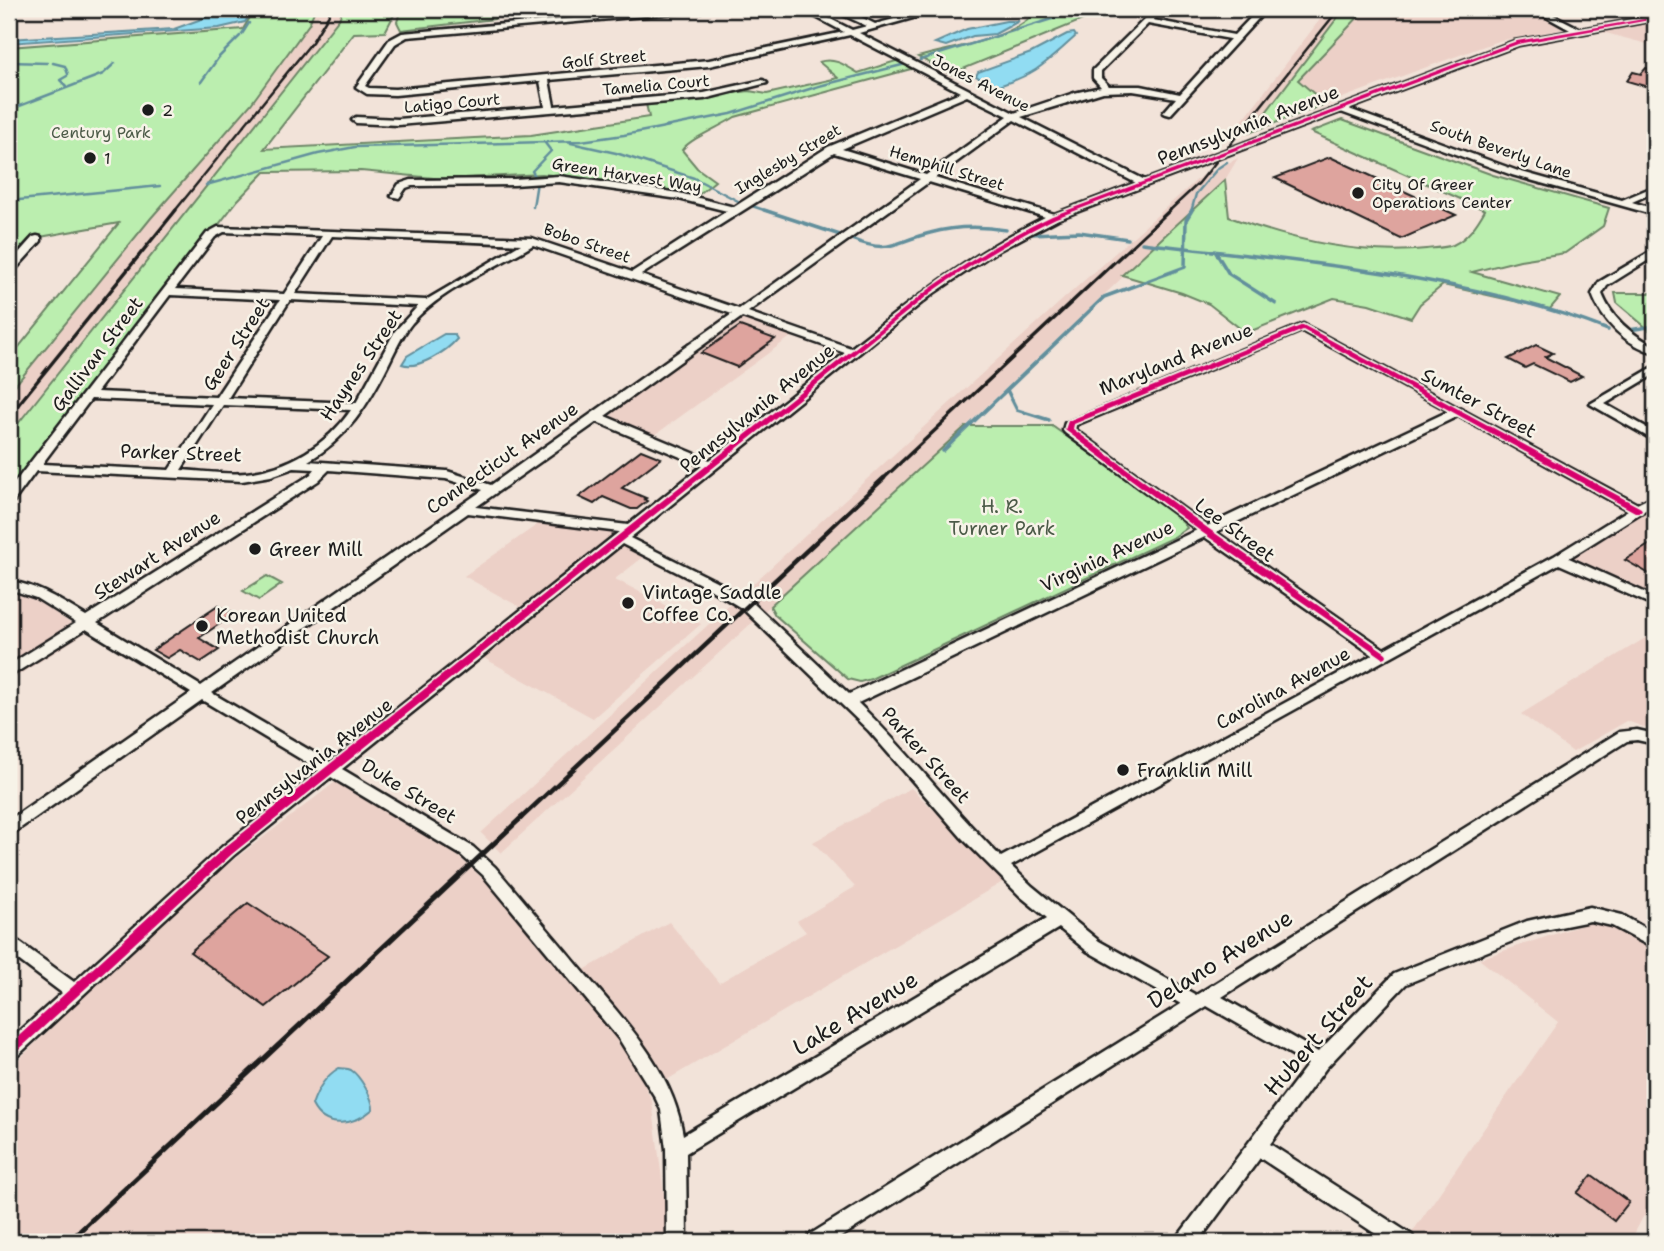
<svg xmlns="http://www.w3.org/2000/svg" width="1664" height="1251" font-family="'Shantell Sans',sans-serif">
<style>
.built{fill:#ecd0c7}
.green{fill:#bbeeaf;stroke:#6c8566;stroke-width:2}
.water{fill:#91dcf2;stroke:#628f9c;stroke-width:2}
.lines{fill:none;stroke-linecap:round;stroke-linejoin:round}
.stream-far1{stroke:#628f9c;stroke-width:2.5}
.stream{stroke:#628f9c;stroke-width:3.5}
.building{fill:#dea49e;stroke:#1c1c1c;stroke-width:2}
.minor-casing{stroke:#1c1c1c;stroke-width:5}
.minor{fill:#f7f3e8;fill-rule:evenodd}
.rail-far3{stroke:#1c1c1c;stroke-width:2.5}
.rail-far2{stroke:#1c1c1c;stroke-width:3.5}
.rail-far1{stroke:#1c1c1c;stroke-width:4.5}
.rail{stroke:#1c1c1c;stroke-width:5}
.cycleway-casing{stroke:#f7f3e8;stroke-width:4}
.cycleway{fill:#d6006c;fill-rule:evenodd}
.poi-dot{fill:#1c1c1c;stroke:#f7f3e8;stroke-width:2.5}
.labels{text-anchor:middle;dominant-baseline:central;stroke-width:5;stroke-linejoin:round;paint-order:stroke}
.far-street-label{font-size:16px;fill:#1c1c1c;stroke:#f7f3e8}
.far-poi-label{font-size:16px;fill:#1c1c1c;stroke:#f7f3e8;text-anchor:start}
.far-park-label{font-size:16px;fill:#4c5b48;stroke:#f7f3e8}
.street-label{font-size:19px;fill:#1c1c1c;stroke:#f7f3e8}
.park-label{font-size:19px;fill:#4c5b48;stroke:#f7f3e8}
.poi-label{font-size:19px;fill:#1c1c1c;stroke:#f7f3e8;text-anchor:start}
.near-street-label{font-size:23px;fill:#1c1c1c;stroke:#f7f3e8}
</style>
<rect width="100%" height="100%" fill="#f2e3d9"/>
<filter id="ink" filterUnits="userSpaceOnUse"><feTurbulence type="fractalNoise" baseFrequency=".0143" numOctaves="2"/><feDisplacementMap in="SourceGraphic" scale="14" xChannelSelector="R" yChannelSelector="G"/><feConvolveMatrix kernelMatrix="1 2 1 2 8 2 1 2 1" color-interpolation-filters="sRGB"/></filter>
<g filter="url(#ink)">
<path class="built" d="M315,9H343L339,19L9,434V393L151,218L251,104L309,24Z
M1328,9H1344L1251,132L1229,138Z
M1366,9H1541L1577,27L1498,41L1326,104L1298,80Z
M1655,22V46L1602,32Z
M1238,158L1225,180L966,426L501,853L481,833L1059,303L1200,177Z
M743,318L792,336L652,437L603,416Z
M1655,505V607L1560,563Z
M541,522L611,532L613,536L520,607L464,576Z
M625,544L646,555L615,579L701,624L593,718L482,657Z
M9,586L21,590L85,633L9,681Z
M1655,632V731L1627,721L1573,752L1521,714Z
M338,780L449,848L492,887L611,1028L635,1065L652,1101L670,1242H9V1069L111,970L227,865Z
M911,788L1006,880L665,1081L584,970L669,922L719,983L806,932L797,921L855,887L813,842Z
M1591,922L1624,929L1655,947V1202L1643,1217L1630,1242H1426L1411,1234L1558,1022L1479,959Z"/>
<path class="green" d="M255,9H315L309,24L251,104L151,218L9,393V359L119,223L29,239L9,261V47L243,29Z
M343,9H397L385,32L354,33L264,149L531,135L649,117L646,104L749,91L767,94L838,78L819,62C834,57 845,65 858,73L899,60L918,67L735,117C720,127 691,138 682,150L697,168L715,181L697,196L619,182L542,174L444,179L361,171L265,172L238,200L9,493V435L339,19Z
M404,9H490L497,16L494,19L401,30L397,22L400,12Z
M1039,9H1102L1097,14L951,74L918,57C956,46 1014,40 1039,9Z
M1344,9H1366L1298,80L1326,104L1251,132Z
M1342,120L1493,175L1609,208L1603,226L1565,253L1520,260L1472,272L1560,297L1550,309L1443,285L1420,304L1411,318L1369,304L1334,298L1246,333L1209,304L1182,293L1122,275L1225,180L1229,217C1291,240 1360,256 1426,249C1434,248 1445,248 1453,245C1468,238 1477,224 1485,210L1311,132Z
M1615,293H1655V335L1617,303Z
M966,426H1052L1177,515L1187,528L1174,537L871,679L860,682L848,679L775,615L770,606Z
M267,576L282,584L259,600L243,591Z"/>
<path class="water" d="M254,9L245,22L219,28L9,43V39L174,29L226,10Z
M1006,21H1019L995,34L973,36L946,46L935,43L967,29Z
M1074,33L1076,36C1046,63 1036,75 995,87L976,76L978,72L1031,53L1067,34Z
M444,334H454L457,339C447,351 418,370 402,364L407,356Z
M339,1068C343,1069 347,1068 351,1070C360,1076 373,1098 373,1109C355,1125 325,1131 312,1105C317,1090 325,1076 339,1068Z"/>
<g class="lines">
<path class="stream-far1" d="M242,34L249,23
M920,60L1084,9
M9,62L47,63
M53,63L65,66L68,74
M67,76L60,80L67,87
M201,82L219,57L240,36
M9,110L103,74L115,63
M571,143L616,153L694,178L738,201
M535,176L532,171L551,151L545,143
M206,185L318,154L355,147L581,141L624,135L731,114L819,86L906,64
M9,201L160,186
M752,206L770,212
M533,207L537,182
M1191,212L1196,194L1218,168L1227,162"/>
<path class="stream" d="M764,210L840,235
M1031,234L1079,232L1128,239
M851,239C891,255 893,242 930,233C955,226 981,226 1006,230
M1142,243C1293,261 1466,274 1608,330
M1215,251L1229,274L1276,304
M1629,330L1655,326
M1007,390L1017,410L1049,420
M943,451L1104,297L1185,267L1186,220L1192,210"/>
</g>
<path class="building" d="M1646,68L1655,70V89L1627,81L1633,72L1641,74Z
M1330,157L1456,215L1401,239L1275,178Z
M740,326L775,339L737,367L701,353Z
M1536,345L1553,353L1545,357L1582,376L1570,382L1533,364L1525,368L1508,359Z
M641,450L661,458L622,488L646,498L644,499L647,501L637,509H631L603,497L594,504L579,497Z
M1655,541V577L1625,560Z
M218,606L234,614L199,638L219,650L201,662L180,650L167,658L153,650Z
M248,903L328,956L266,1007L190,952Z
M1592,1175L1629,1202L1614,1221L1577,1193Z"/>
<g class="lines">
<defs>
<path id="minor" d="M677,9H705L701,11L407,37L395,44L365,86L369,88L395,89L709,60L844,32L801,9H811L852,30L867,26L843,15L845,9H853L851,12L875,24L933,9H945L859,33L1014,113L1074,93L1101,87L1093,78V70L1155,9H1163L1153,20L1234,35L1259,9H1267L1170,115L1163,113L1176,98L1133,91L1103,92L1021,117L1145,180L1514,41L1572,31L1532,9H1542L1581,29L1655,16V20L1519,45L1349,109L1518,171L1622,200L1655,186V192L1632,202L1655,209V215L1512,175L1341,112L1058,219L994,253L934,293L630,538L718,582L753,603L849,694L1197,530L1065,433L1063,430L1065,423L1303,324L1637,504L1655,495V504L1569,558L1655,597V606L1559,564L1011,866L1032,886L1099,941L1196,995L1619,732L1637,730L1655,734V744L1637,740L1627,741L1222,997L1318,1052L1394,974L1527,921L1590,907L1622,915L1655,934V949L1612,926L1590,921L1535,932L1406,984L1326,1068L1270,1144L1412,1235L1415,1242H1388L1260,1158L1198,1242H1176L1179,1235L1308,1064L1207,1006L833,1242H806L809,1235L1181,1004L1087,951L1059,928L686,1153L687,1242H667L666,1149L661,1110L655,1097L619,1039L483,875L461,855L331,777L234,855L15,1058L9,1060V1041L62,993L9,953V937L15,939L74,982L222,847L319,770L202,700L15,832L9,834V820L191,693L86,629L9,677V665L76,623L36,598L9,589V581C38,585 61,601 86,616L310,475L315,469L294,468L271,476L242,481L36,471L14,501L9,502V490L207,233L218,227L532,238L632,272L727,211L679,199L559,182L514,185L412,186L406,188L399,198L391,196L399,184L411,180L514,179L559,176L679,193L734,207L828,147L960,92L850,35L709,66L549,80L554,106L704,93L763,80L767,83L704,99L398,125L356,123L352,120L356,117L398,119L545,107L540,81L395,95L367,94L356,87L389,40L402,33ZM1148,24L1230,39L1180,94L1141,86H1109L1101,78V71ZM967,96L1008,116L926,175L842,149ZM1014,120L1136,183L1054,214L935,178ZM834,153L920,179L739,309L641,275ZM929,182L1045,217C974,252 913,299 851,348L748,312ZM224,232L322,236L284,294L175,289L215,237ZM332,236L521,244L426,300L295,294ZM533,245L732,314L491,485L447,471L308,461C347,439 368,405 388,365C395,351 402,335 412,323C443,288 494,269 533,245ZM170,295L280,300L216,397L97,392ZM290,300L418,306L395,331L356,403L228,398ZM742,317L845,353L710,460L605,416ZM1302,331L1449,411L1207,526L1075,429L1076,425ZM91,399L212,404L169,470L42,464ZM223,405L351,410C328,444 288,469 246,473C225,475 202,471 181,470ZM1458,416L1628,510L1554,556L1384,649L1216,532ZM597,422L702,466L628,525L476,507ZM329,470L446,479L483,490L201,686L97,623L318,481ZM468,513L619,532L330,762L212,693ZM1205,537L1373,655L1001,857C951,808 908,751 858,703ZM622,544L708,588L743,609L869,731L962,838L1020,896L1047,918L683,1135C673,1069 622,1018 581,969C552,935 524,901 495,867L473,847L342,769Z
M37,236L41,237V241L13,272L9,273V264L33,237Z
M1655,249V256L1607,286L1602,294C1612,319 1632,335 1655,346V353C1626,345 1602,322 1592,294L1599,282Z
M1655,366V374L1605,404L1655,432V441L1590,404Z"/>
</defs>
<use href="#minor" class="minor-casing"/>
<use href="#minor" class="minor"/>
<path class="rail-far3" d="M174,212L312,42L332,9
M1168,212L1199,183L1339,9"/>
<path class="rail-far2" d="M9,416L176,210
M882,480L1170,210"/>
<path class="rail-far1" d="M519,820L884,478"/>
<path class="rail" d="M68,1242L521,818"/>
<defs>
<path id="cycleway" d="M1655,17V19L1518,44L1499,51L1056,218C1013,239 972,264 932,292L232,854L13,1055L9,1057V1045L224,848L928,290C967,262 1008,237 1052,216L1495,49L1517,41Z
M1303,325L1641,508L1642,510L1641,512H1635L1303,330L1074,424L1073,429L1209,529L1386,653L1387,655L1386,657L1383,658L1203,533L1065,430L1068,421Z"/>
</defs>
<use href="#cycleway" class="cycleway-casing"/>
<use href="#cycleway" class="cycleway"/>
</g>
</g>
<g class="poi-dot">
<circle cx="148" cy="110" r="7"/>
<circle cx="90" cy="158" r="7"/>
<circle cx="1358" cy="193" r="7"/>
<circle cx="255" cy="549" r="7"/>
<circle cx="628" cy="603" r="7"/>
<circle cx="202" cy="626" r="7"/>
<circle cx="1123" cy="770" r="7"/>
</g>
<g class="labels">
<g class="far-street-label">
<text transform="translate(604 59) rotate(-5)">Golf Street</text>
<text transform="translate(981 83) rotate(27)">Jones Avenue</text>
<text transform="translate(656 85) rotate(-5)">Tamelia Court</text>
<text transform="translate(452 103) rotate(-5)">Latigo Court</text>
<text transform="translate(1501 149) rotate(19)">South Beverly Lane</text>
<text transform="translate(788 159) rotate(-31)">Inglesby Street</text>
<text transform="translate(947 168) rotate(17)">Hemphill Street</text>
<text transform="translate(627 175) rotate(9)">Green Harvest Way</text>
<text transform="translate(587 243) rotate(19)">Bobo Street</text>
</g>
<g class="far-poi-label">
<text x="162" y="110">2</text>
<text x="104" y="158">1</text>
<text x="1372" y="184">City Of Greer<tspan x="1372" dy="18">Operations Center</tspan></text>
</g>
<g class="far-park-label">
<text x="101" y="132">Century Park</text>
</g>
<g class="street-label">
<text transform="translate(1248 125) rotate(-21)">Pennsylvania Avenue</text>
<text transform="translate(236 344) rotate(-57)">Geer Street</text>
<text transform="translate(97 354) rotate(-53)">Gallivan Street</text>
<text transform="translate(1176 359) rotate(-22)">Maryland Avenue</text>
<text transform="translate(361 365) rotate(-56)">Haynes Street</text>
<text transform="translate(1479 403) rotate(28)">Sumter Street</text>
<text transform="translate(757 408) rotate(-39)">Pennsylvania Avenue</text>
<text transform="translate(181 453) rotate(2)">Parker Street</text>
<text transform="translate(502 458) rotate(-35)">Connecticut Avenue</text>
<text transform="translate(1235 530) rotate(36)">Lee Street</text>
<text transform="translate(157 555) rotate(-33)">Stewart Avenue</text>
<text transform="translate(1107 556) rotate(-25)">Virginia Avenue</text>
<text transform="translate(1283 688) rotate(-29)">Carolina Avenue</text>
<text transform="translate(926 755) rotate(48)">Parker Street</text>
<text transform="translate(314 761) rotate(-38)">Pennsylvania Avenue</text>
<text transform="translate(409 791) rotate(31)">Duke Street</text>
</g>
<g class="park-label">
<text x="1002" y="506">H. R.<tspan x="1002" dy="22">Turner Park</tspan></text>
</g>
<g class="poi-label">
<text x="269" y="549">Greer Mill</text>
<text x="642" y="592">Vintage Saddle<tspan x="642" dy="22">Coffee Co.</tspan></text>
<text x="216" y="615">Korean United<tspan x="216" dy="22">Methodist Church</tspan></text>
<text x="1137" y="770">Franklin Mill</text>
</g>
<g class="near-street-label">
<text transform="translate(1220 959) rotate(-32)">Delano Avenue</text>
<text transform="translate(855 1013) rotate(-31)">Lake Avenue</text>
<text transform="translate(1318 1035) rotate(-49)">Hubert Street</text>
</g>
</g>
<rect width="1664" height="1251" fill="none" stroke="#f7f3e8" stroke-width="35"/>
<rect x="18" y="18" width="1629" height="1216" fill="none" stroke="#1c1c1c" stroke-width="2.5" filter="url(#ink)"/>
</svg>
